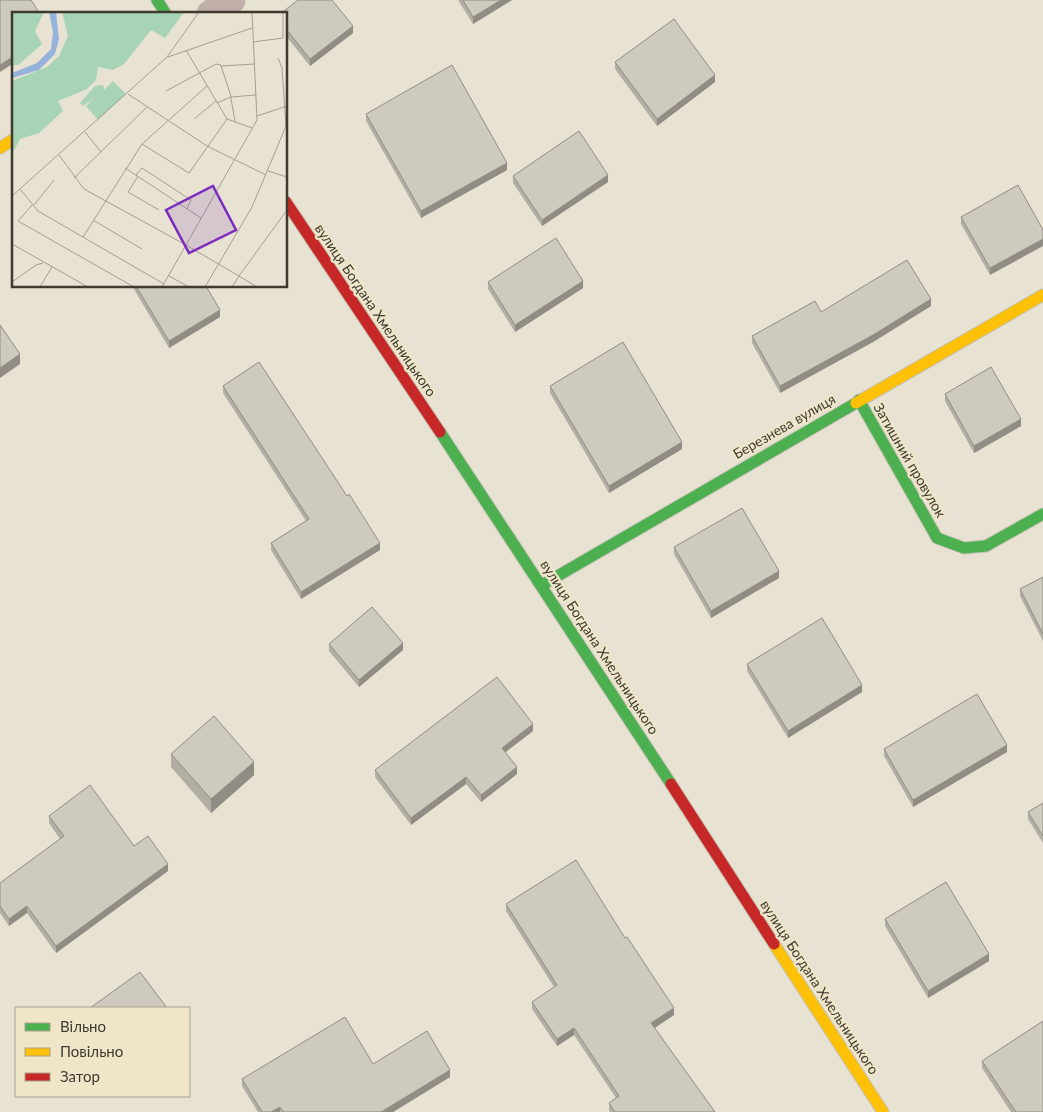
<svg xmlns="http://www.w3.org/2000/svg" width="1043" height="1112" font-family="Lato,sans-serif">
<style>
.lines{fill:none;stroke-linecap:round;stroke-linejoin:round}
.street-casing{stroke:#c4c0b3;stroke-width:29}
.fast-casing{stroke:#c4c0b3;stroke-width:13}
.slow-casing{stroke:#c4c0b3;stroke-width:13}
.jam-casing{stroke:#c4c0b3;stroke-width:13}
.street{stroke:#c2aea9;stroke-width:28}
.fast{stroke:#4caf50;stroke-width:11}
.slow{stroke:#ffc107;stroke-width:11}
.jam{stroke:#c62828;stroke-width:11}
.wall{fill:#b2aea3}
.shaded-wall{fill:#918d85}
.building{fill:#cfcabe;stroke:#918d85}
.labels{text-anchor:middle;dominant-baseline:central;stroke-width:4.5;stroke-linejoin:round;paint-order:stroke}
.street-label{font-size:14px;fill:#3e3a2f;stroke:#efe6ca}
.inset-road{fill:none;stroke:#a39f91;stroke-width:1}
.view{fill:#7b2cbf;fill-opacity:0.15;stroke:#7b2cbf;stroke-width:2.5}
.inset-edge{fill:none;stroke:#3e3a2f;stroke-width:2.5}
</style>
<rect width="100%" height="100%" fill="#e7e2d2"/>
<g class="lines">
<defs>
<path id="street" d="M211,14L231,0"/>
<path id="fast" d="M157,0L166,14
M859,400L937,538L964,548L986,546L1043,514
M440,432L671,784
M542,585L856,403"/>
<path id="slow" d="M0,148L14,139
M856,403L1043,295
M774,944L883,1112"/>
<path id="jam" d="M286,202L440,432
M671,784L774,944"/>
</defs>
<use href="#street" class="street-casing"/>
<use href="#fast" class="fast-casing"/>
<use href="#slow" class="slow-casing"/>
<use href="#jam" class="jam-casing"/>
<use href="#street" class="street"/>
<use href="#fast" class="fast"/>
<use href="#slow" class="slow"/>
<use href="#jam" class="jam"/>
</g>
<path class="wall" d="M458,0H512L473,24Z
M286,14L353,33L310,66L286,36Z
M615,62L715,82L657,126L615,69Z
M366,114L507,170L421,218L366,121Z
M513,176L608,182L542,226L513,183Z
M1018,185L990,275L961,224V217Z
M488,282L583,288L515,332L488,289Z
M132,286H206L220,317L169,348Z
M931,306L873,342L780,393L752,343V336L821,312Z
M223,386L347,496L380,550L301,599L271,550V543L306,521L223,393Z
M550,386L682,449L609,493L550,393Z
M945,394L1021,426L974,453L945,401Z
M674,547L779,578L711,618L674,554Z
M1043,577V641L1020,596V589Z
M329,644L403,650L359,687L329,651Z
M747,664L862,692L788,738L747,671Z
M533,731L505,752L517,774L481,802L466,784L411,825L375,777V770Z
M884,749L1007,752L913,807L884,756Z
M171,754L254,775L211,813L171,767Z
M1043,803V843L1028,819V812Z
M49,816L134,846L168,871L56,953L27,913L9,926L0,913V883L60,839L49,823Z
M506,904L674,1015L655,1028L715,1112H610L609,1110V1103L616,1098L574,1035L557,1046L532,1009V1002L554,987L506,911Z
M885,919L989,961L928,998L885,926Z
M982,1061L1043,1112H1011L982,1068Z
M373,1064L450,1077L393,1112H258L242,1086V1079Z"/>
<path class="shaded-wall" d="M501,0H512L473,24V17Z
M353,26V33L310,66V59Z
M14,56V63L0,72V65Z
M715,75V82L657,126V119Z
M507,163V170L421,218V211Z
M608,175V182L542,226V220Z
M1043,239V246L990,275V268Z
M583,281V288L515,332V325Z
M931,299V306L873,342L780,393V386Z
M220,310V317L169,348V341Z
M20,354V364L0,378V368Z
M1021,419V426L974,453V446Z
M682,442V449L609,493V486Z
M380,543V550L301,599V592Z
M779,571V578L711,618V611Z
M403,643V650L359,687V680Z
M862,685V692L788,738V731Z
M533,724V731L502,755V748Z
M1007,745V752L913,807V800Z
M254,762V775L211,813V799Z
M517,767V774L481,802V795Z
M466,777V784L411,825V818Z
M168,864V871L56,953V946Z
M27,906V913L9,926V919Z
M989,954V961L928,998V991Z
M674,1008V1015L651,1030V1023Z
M574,1028V1035L557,1046V1039Z
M450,1070V1077L393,1112H381Z
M280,1107V1112H271Z"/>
<path class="building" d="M0,0H31L40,14H14V56L0,65Z
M298,0H332L353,26L310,59L286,29V14H280Z
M463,0H501L473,17Z
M674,19L715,75L657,119L615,62Z
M452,65L507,163L421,211L366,114Z
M579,131L608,175L542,220L513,176Z
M1018,185L1043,230V239L990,268L961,217Z
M556,238L583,281L515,325L488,282Z
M907,260L931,299L873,335L780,386L752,336L815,301L821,312Z
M136,286H206L220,310L169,341Z
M0,325L20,354L0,368Z
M623,342L682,442L609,486L550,386Z
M259,362L347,496L349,494L380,543L301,592L271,543L309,519L223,386Z
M991,367L1021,419L974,446L945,394Z
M742,508L779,571L711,611L674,547Z
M1043,577V634L1020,589Z
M372,607L403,643L359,680L329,644Z
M822,618L862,685L788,731L747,664Z
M497,677L533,724L502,748L517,767L481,795L466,777L411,818L375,770Z
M977,694L1007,745L913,800L884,749Z
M214,716L254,762L211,799L171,754Z
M90,785L134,846L148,836L168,864L56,946L27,906L9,919L0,906V883L64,836L49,816Z
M1043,803V836L1028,812Z
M576,860L625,938L627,937L674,1008L651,1023L715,1112H615L609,1103L619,1096L574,1028L557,1039L532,1002L557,985L506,904Z
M946,882L989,954L928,991L885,919Z
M140,972L167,1008H90Z
M345,1017L373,1064L427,1031L450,1070L381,1112H284L280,1107L271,1112H262L242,1079Z
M1043,1021V1112H1016L982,1061Z"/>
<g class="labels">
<g class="street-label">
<text transform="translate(376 310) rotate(56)">вулиця Богдана Хмельницького</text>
<text transform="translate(784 426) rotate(-30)">Березнева вулиця</text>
<text transform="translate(910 460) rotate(60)">Затишний провулок</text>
<text transform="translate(600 647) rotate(57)">вулиця Богдана Хмельницького</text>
<text transform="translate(820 987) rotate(57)">вулиця Богдана Хмельницького</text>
</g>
</g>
<g transform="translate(12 12)">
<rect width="275" height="275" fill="#e7e2d2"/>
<path d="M0,0H32L23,19L30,32L6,53H0ZM50,0H172L153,26L139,18L112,52L101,58L86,55L84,68L75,77L46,89L51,99L27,121L8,127L0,142V69L35,55L47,44L56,24ZM101,69L114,82L86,108L74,94L82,86L71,94L68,91L83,74L91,73L92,78Z" fill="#a7d4b4"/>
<path d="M37,0H44L47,27L43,42L27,58L0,66V61L25,51L39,37L41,20Z" fill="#96b3de"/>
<path class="inset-road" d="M240,0L245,108L174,233L227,264L275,198M241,30L271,26V0M156,45L240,16M154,79L204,52L209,53M116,82L195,134L254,163M205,91L219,85L244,83M245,104L275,94M182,107L204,89M215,107L240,116M223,109L218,81L209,54L242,52M73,120L89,140M130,132L177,161L215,107L174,38M47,143L72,177L174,233L150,275M113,156L189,206M256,159L275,165M124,163L130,156L179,188L175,197M126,164L116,180L147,198M62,166L135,95M8,177L26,199L152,272M0,184L155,45L187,0M21,192L6,209L122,275M22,193L42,168M81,208L130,237M71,225L130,132L195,74M0,232L76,275M157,264L177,275M0,270L24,253L31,251M28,275L40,255M193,275L240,195L274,114L270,56L266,46M220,275L227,264L245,275"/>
<path class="view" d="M201,174L224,218L177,241L154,198Z"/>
<rect width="275" height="275" class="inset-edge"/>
</g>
<rect x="15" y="1007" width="175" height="90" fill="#efe6ca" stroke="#a8a18c"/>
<rect x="25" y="1023" width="25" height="8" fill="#4caf50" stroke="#a8a18c"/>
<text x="60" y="1032" font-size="15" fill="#3e3a2f">Вільно</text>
<rect x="25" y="1048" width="25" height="8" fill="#ffc107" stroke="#a8a18c"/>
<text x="60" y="1057" font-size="15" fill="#3e3a2f">Повільно</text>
<rect x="25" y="1073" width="25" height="8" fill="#c62828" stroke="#a8a18c"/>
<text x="60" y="1082" font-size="15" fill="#3e3a2f">Затор</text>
</svg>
